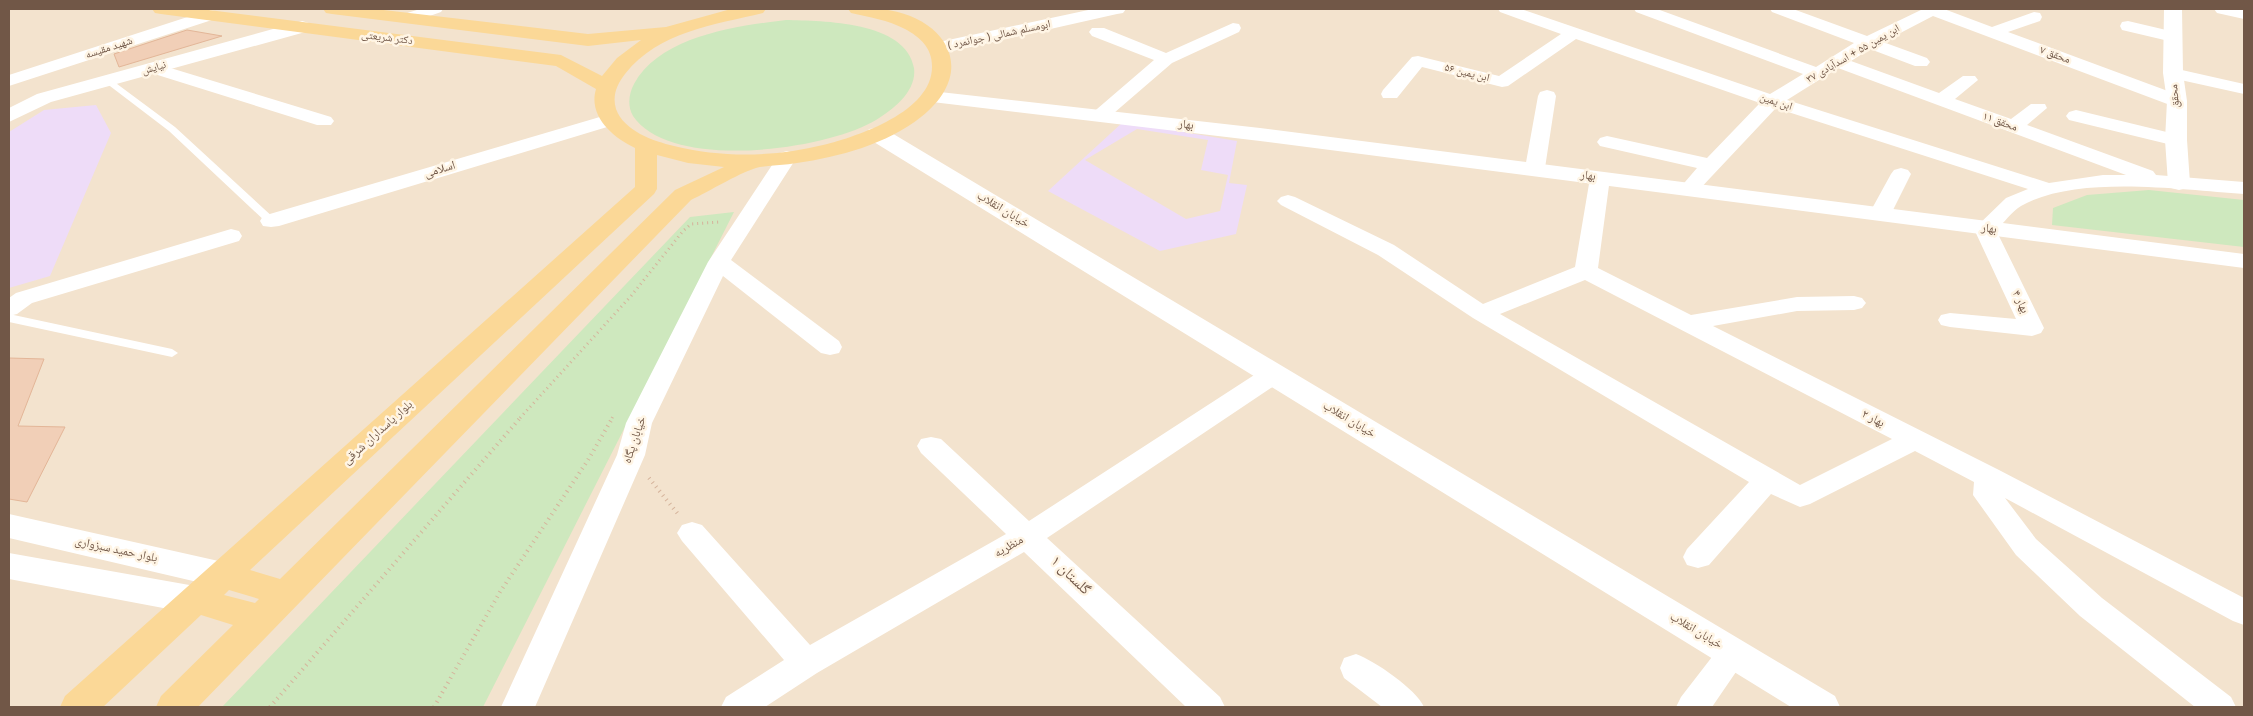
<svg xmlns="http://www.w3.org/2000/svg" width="2253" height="716" font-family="Overpass,'Noto Naskh Arabic',sans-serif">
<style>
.residential{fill:#f3e3ce}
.education{fill:#eedcf8;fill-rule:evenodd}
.green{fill:#cee8be}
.building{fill:#f1cfb7;stroke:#e3b698}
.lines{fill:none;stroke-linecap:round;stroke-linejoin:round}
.path-far1{stroke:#d5b39b;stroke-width:3;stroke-dasharray:1 4;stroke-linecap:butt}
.path{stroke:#d5b39b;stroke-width:4;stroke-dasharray:1 4.5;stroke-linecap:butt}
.lane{fill:#fff;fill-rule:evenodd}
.street{fill:#fff;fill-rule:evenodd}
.secondary{fill:#fff;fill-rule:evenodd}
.primary{fill:#fbd897;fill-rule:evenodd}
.labels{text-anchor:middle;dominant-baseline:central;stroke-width:5;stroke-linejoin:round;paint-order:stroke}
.far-street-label{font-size:11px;fill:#715747;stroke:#fff5e5}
.street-label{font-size:12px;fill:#715747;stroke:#fff5e5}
.near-street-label{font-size:15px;fill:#715747;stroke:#fff5e5}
</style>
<rect width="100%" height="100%" fill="#fcf1df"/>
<path class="residential" d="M9,9H2244V707H9Z"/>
<path class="education" d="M96,105L111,133L50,276L9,288V132L44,110Z
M1123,122L1237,141L1229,183L1247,185L1236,234L1160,251L1048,191ZM1137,129L1208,140L1201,170L1228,175L1220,211L1186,219L1085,160Z"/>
<path class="green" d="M786,20C823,21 906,21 914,68C917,91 894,109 876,120C827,150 671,172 633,116C627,106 629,93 634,84C660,36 737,26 786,20Z
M2149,190L2244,200V247L2052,225L2053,208L2087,195Z
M734,212L483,707H222L690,217Z"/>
<path class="building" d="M187,30L222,36L119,67L114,54Z
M9,358L44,359L18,426L65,427L27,502L9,499Z"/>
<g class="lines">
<path class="path-far1" d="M520,418L631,296L683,231L691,224L719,222
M612,418L613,416"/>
<path class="path" d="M649,478L678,514
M270,707L521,417
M434,707L500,592L588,460L613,417"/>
<path class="lane" d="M109,78L175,127L275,219L276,221L275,223H267L169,131L106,83V79Z
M9,314L172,349L178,353L172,357L9,322Z"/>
<path class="street" d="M420,9H443L441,12L410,23L404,22L402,18L404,14Z
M1498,9H1521L1770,94L1803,74L1636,12L1634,9H1657L1816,67L1854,43L1772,12L1770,9H1793L1867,36L1923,9H1944L1992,27L2034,12L2040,13L2042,17L2040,21L2008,32L2184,97L2186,101L2184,105H2170L1933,16L1883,42L1927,58L1930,62L1927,66H1915L1870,49L1851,61L1939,93L1963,76H1975L1978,80L1955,99L2011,119L2031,104H2045L2047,108L2027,125L2153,171L2156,175L2244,182V194C2182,190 2077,174 2021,206C2012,211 2004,223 1996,230L2044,328L2041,333L2032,336L1950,327L1941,325L1938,320L1941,315L1950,313L2016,319L1974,229L2006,198L2028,189L1776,108L1696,193L1689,195L1682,193L1679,189L1697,168L1600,146L1597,142L1600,138L1607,136L1707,158L1760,103L1576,39L1508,86L1502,87L1422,67L1397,98H1383L1381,94L1383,90L1412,57L1418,56L1499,76L1561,34L1500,12ZM1838,68L2126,175H2103L2049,183L1787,100Z
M209,10L215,11L217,15L215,19L9,86V75Z
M2128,21L2179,33L2182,37L2179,41L2173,42L2122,30L2120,26L2122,22Z
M1233,23L1239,24L1241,28L1239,32L1172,63L1107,119H1093L1090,115L1154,60L1092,36L1089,32L1092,28H1104L1166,53Z
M154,63L331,117L334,121L331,125H317L148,72L145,68L148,64Z
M2173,68L2244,84V94L2167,77L2164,73L2167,69Z
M1547,90L1554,92L1556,96L1545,168L1542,172L1535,174L1528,172L1525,168L1538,96L1540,92Z
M2076,110L2183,136L2186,140L2183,144L2176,146L2069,120L2066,116L2069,112Z
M610,114L617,116L620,120L617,124L279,226L271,227L263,226L260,221L263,216Z
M787,151L794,153L797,157L731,260L839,341L842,347L839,353L830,355L821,353L723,276L652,423L645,455L535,707H501L617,455L626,423L708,262L780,153Z
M1901,168L1908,170L1911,174L1891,214L1888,219L1880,220L1872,219L1869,214L1891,174L1894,170Z
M1600,172L1607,174L1610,178L1598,268L1691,315L1797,297L1854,296L1862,298L1866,303L1862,308L1854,310L1797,311L1713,326L1999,470L2244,598V625L2233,621L2005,498L2036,539L2102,598L2231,697L2236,707H2195L2080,616L2016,555L1973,495L1974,482L1915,451L1810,504L1800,507L1771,494L1709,565L1698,568L1687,565L1683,557L1687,549L1749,482L1473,318L1378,255L1281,205L1277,201L1281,197L1288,195L1295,197L1394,245L1483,304L1575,267L1590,178L1593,174ZM1585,280L1892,439L1800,485L1500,314Z
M231,229L239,231L242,236L239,241L32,303L17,314L9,316V298L16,293Z
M1274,366L1283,368L1287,374L1283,380L1047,538L1220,697L1225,707H1186L1024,552L817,673L765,707H721L726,697L784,660L682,541L677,533L682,525L692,522L702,525L810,645L1006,534L921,453L917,446L921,439L931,437L941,439L1029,521L1265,368Z
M1733,640L1744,644L1749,653L1712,707H1676L1681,697L1722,644Z
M1356,654C1375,661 1416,689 1424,707H1382L1344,678L1340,668L1344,658Z"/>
<path class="secondary" d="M1093,9H1126L1123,13L1117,14L939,54L932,52L929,48L932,44L939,42Z
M2164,9H2182L2183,73L2187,101V140L2190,183L2187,188L2179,190L2171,188L2168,183L2165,140L2167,101L2163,73Z
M2214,9H2244V19L2217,13Z
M302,21L309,23L311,27L309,31L51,102L9,122V108L37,94Z
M931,91L1260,128L2244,254V268L1260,141L924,101L921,97L924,93Z
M877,128L885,129L1835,696L1840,707H1791L869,139L866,134L869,129Z
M9,514L223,562L235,566L240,575L235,584L223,588L9,538Z
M9,553L195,586L207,590L212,600L207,610L195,614L9,579Z"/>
<path class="primary" d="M152,9H201L561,55L602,76L617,58L641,40L588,46L332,14L326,13L323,9H375L588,34L666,27L731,9H766L763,13C714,25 659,31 625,74C617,84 612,96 616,109C624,131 653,141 674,146C722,158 775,157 823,145C859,136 933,111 932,66C932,48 920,37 905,29C888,20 869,17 851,13L848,9C859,9 871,7 882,9C947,17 979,71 921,117C887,144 839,157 797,163C785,165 772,165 760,167C744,170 708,192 691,200L198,707H156L161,696L233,625L201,615L103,707H60L65,696L635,187V148C612,137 588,116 596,89L556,66L161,14L155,13ZM657,155L688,163L724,167L675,190L280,579L250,570L654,194L657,189ZM229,590L259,599L255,603L224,595Z"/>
</g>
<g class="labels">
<g class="far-street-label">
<text transform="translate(999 35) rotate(-12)">ابومسلم شمالی ( جوانمرد )</text>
<text transform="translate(387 38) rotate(7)">دکتر شریعتی</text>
<text transform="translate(109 48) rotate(-18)">شهید مقیسه</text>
<text transform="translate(1853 54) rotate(-30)">ابن یمین ۵۵ + اسدآبادی ۳۷</text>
<text transform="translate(2055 55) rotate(20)">محقق ۷</text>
<text transform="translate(154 68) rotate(-16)">نیایش</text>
<text transform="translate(1467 73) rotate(14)">ابن یمین ۵۶</text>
<text transform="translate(2175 96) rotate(-95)">محقق</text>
<text transform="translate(1776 102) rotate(18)">ابن یمین</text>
<text transform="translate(2000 122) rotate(20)">محقق ۱۱</text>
</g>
<g class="street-label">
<text transform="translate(1186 125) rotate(7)">بهار</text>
<text transform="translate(440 170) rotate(-17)">اسلامی</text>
<text transform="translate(1588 176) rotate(8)">بهار</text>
<text transform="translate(1003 210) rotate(31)">خیابان انقلاب</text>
<text transform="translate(1989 229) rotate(7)">بهار</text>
<text transform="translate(2020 302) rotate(65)">بهار ۴</text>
<text transform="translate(1873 419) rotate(27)">بهار ۲</text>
<text transform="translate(1349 420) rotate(31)">خیابان انقلاب</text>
<text transform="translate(378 433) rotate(-42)">بلوار پاسداران شرقی</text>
<text transform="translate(635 440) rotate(-71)">خیابان پگاه</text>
<text transform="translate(1009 547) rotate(-30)">منظریه</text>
<text transform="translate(116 550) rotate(12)">بلوار حمید سبزواری</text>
<text transform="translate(1696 631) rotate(31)">خیابان انقلاب</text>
</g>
<g class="near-street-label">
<text transform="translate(1070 576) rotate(44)">گلستان ۱</text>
</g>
</g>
<rect width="2253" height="716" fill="none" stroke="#715747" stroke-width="20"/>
</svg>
